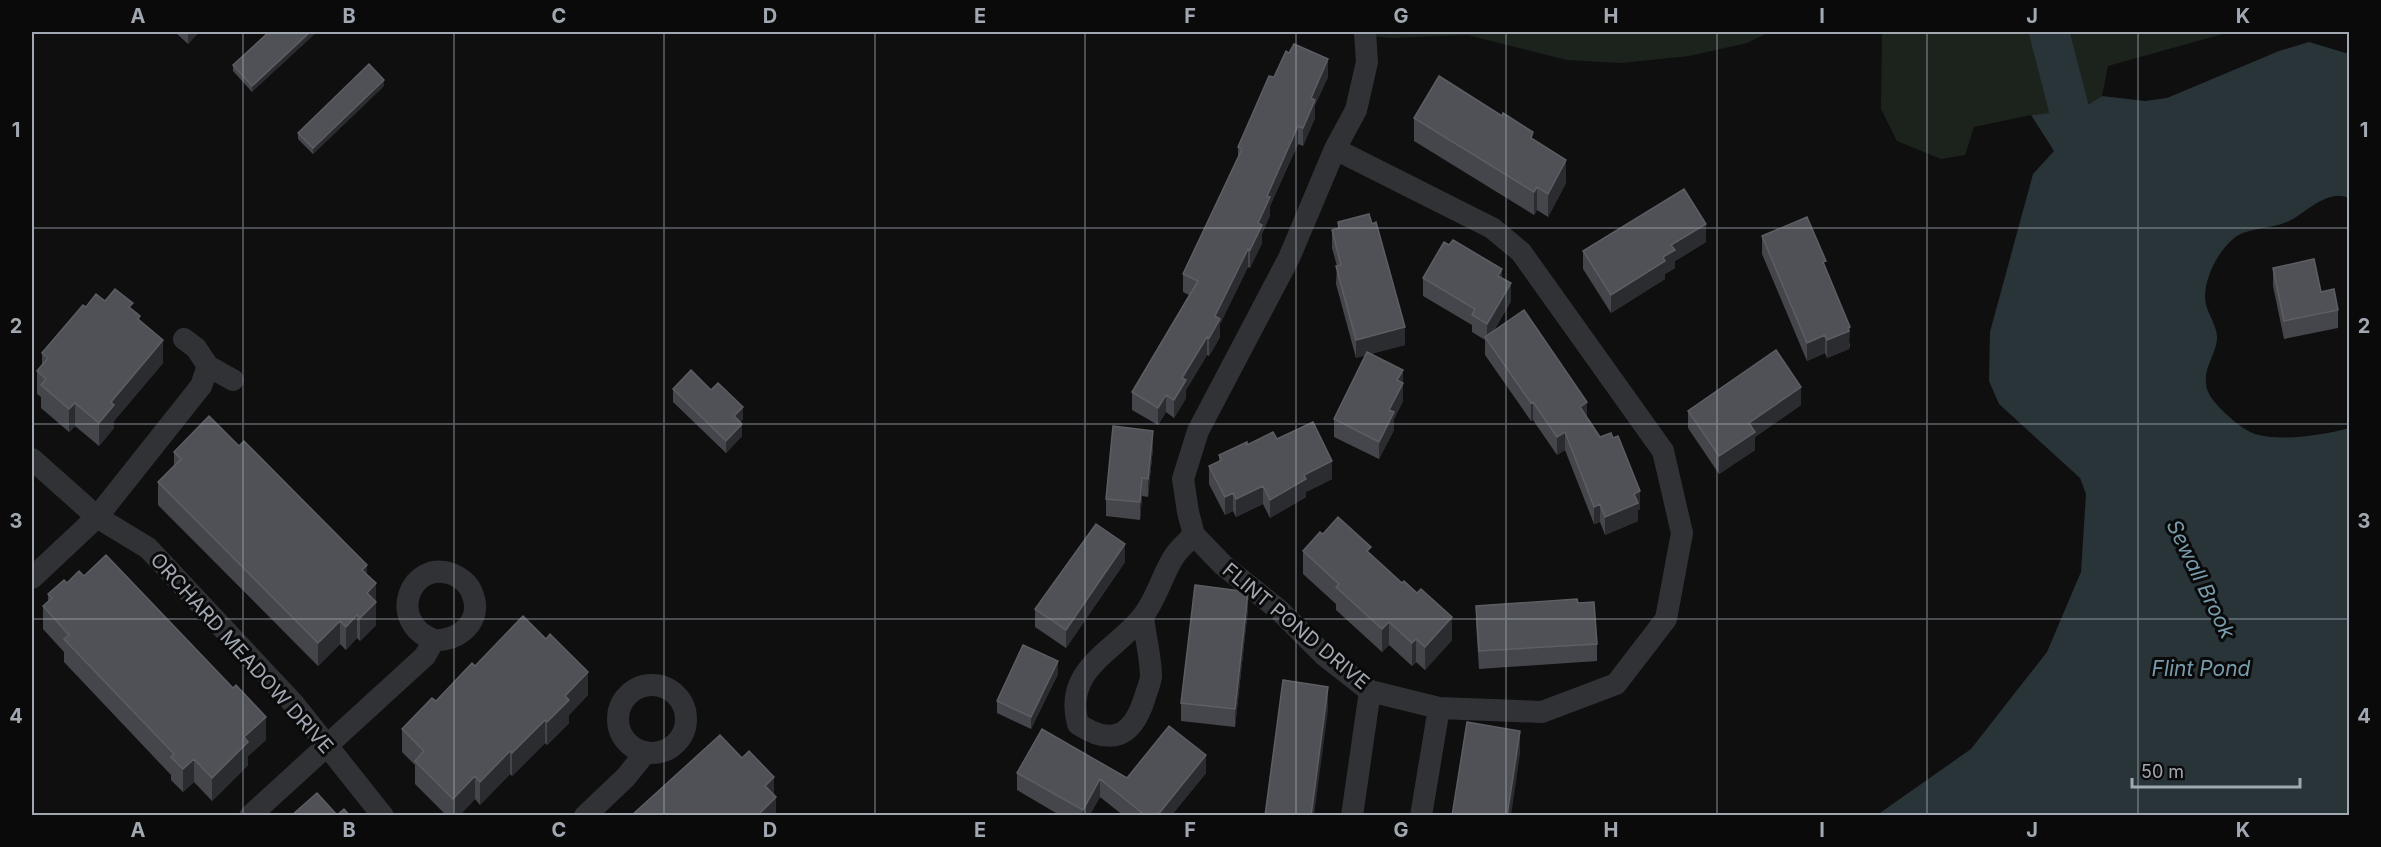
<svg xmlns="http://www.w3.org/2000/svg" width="2381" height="847" font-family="Inter,sans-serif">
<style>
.green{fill:#1c231c}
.water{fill:#293438}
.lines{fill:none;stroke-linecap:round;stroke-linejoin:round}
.river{stroke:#293438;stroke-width:40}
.minor{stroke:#303235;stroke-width:22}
.wall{fill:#45464b}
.shaded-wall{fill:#2b2c2f}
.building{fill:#4f5156;stroke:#5c5e64;stroke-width:1.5}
.grid{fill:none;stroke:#a1a8b1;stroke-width:1.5;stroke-opacity:0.55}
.labels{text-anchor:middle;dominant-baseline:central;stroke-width:6;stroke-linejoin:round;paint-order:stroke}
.street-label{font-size:20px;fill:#a1a8b1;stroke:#0a0a0b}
.water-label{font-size:21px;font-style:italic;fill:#789cac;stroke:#0a0a0b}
.neatline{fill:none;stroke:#a1a8b1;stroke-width:2}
.grid-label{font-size:20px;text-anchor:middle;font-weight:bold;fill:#a1a8b1}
</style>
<rect width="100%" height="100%" fill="#0f0f10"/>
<path class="green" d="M1356,32H1770L1747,43L1689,56L1621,63L1567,60L1468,35L1391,38L1366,36Z
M1882,32H2230L2108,66L2102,96L2081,109L2031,115L1974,127L1965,155L1941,159L1897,141L1881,109Z"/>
<path class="water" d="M2309,42L2349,54V198C2330,189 2309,209 2293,219C2275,230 2249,226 2233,239C2217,252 2201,284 2206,305C2209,315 2218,329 2217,339C2216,354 2204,367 2206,383C2206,393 2215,403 2222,410C2231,419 2242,429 2255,434C2280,442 2324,435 2349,428V815H1877L1971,749L2047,652L2081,572L2086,494L2080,478L1999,404L1989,381L1990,332L2033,174L2054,151L2031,115L2081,109L2102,96L2145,101L2167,98L2279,51Z"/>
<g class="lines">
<path class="river" d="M2049,32L2083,163"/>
<path class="minor" d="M1335,149L1492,228L1521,252L1663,451L1682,533L1666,619L1616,684L1542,712L1439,708L1370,691L1324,655L1279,610L1223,565L1194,535L1188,512L1183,479L1198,431L1289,258L1335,149L1356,110L1367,62L1365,32
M208,366L233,380
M32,459L97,517L148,548L294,704L383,816
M32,578L97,517L201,386L208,366L196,348L184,339
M1143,616C1145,636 1151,658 1151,677C1150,684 1146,693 1144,700C1132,737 1111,746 1078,724C1063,669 1114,652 1142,617C1157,599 1162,574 1175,555C1180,548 1188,541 1194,535
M618 719a34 34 0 1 1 68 0a34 34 0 1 1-68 0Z
M250,816L425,656L434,640C459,642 484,620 472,593C469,584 461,578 452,574C410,559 386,622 434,640
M585,816L626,777L646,752
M1352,816L1370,691
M1421,816L1439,708"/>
</g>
<path class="wall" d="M175,32H199L188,44Z
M269,32L252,92L233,71V65Z
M1274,77H1328L1315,105V118L1303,146L1298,144L1270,206V215L1262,234V243L1250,268L1248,267L1220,324V337L1209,356L1207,355L1186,390V398L1174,418L1166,412L1158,425L1132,410V392L1189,295L1183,292V274L1238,159V147Z
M384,86L313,154L298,139V133Z
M1414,118L1533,140L1566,183L1548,217L1537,210L1534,215L1414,141Z
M1338,222L1405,345L1370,354L1403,370V401L1394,419V430L1379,459L1334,437V419L1366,355L1356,358L1336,284L1337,266L1332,248V230L1338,228Z
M1762,236L1826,270L1850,345L1849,349L1827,358L1825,353L1807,361L1762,254Z
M1706,242L1675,261V268L1665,274V279L1611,313L1583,269V251Z
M2273,268L2321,292L2338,310V328L2284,339L2273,286Z
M1423,278H1502L1511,301L1493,332L1587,418L1640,509L1638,510V521L1605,535L1600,522L1594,524L1565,450L1557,455L1533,420L1531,421L1485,355V340L1472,332V325L1423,296Z
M105,301L133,311L140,321L163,363L114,421V428L99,446L75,426L69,432L41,408V397L37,394V371L42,365V353L86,307Z
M673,389L743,419L740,422L742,436L726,453L673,402Z
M1801,405L1755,437V450L1719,474L1688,428V411Z
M1277,439L1332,479L1306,492V497L1270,518L1263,504L1236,517L1233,511L1225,515L1209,484V466L1219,461V455L1247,445Z
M1153,448L1148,497L1142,496L1140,520L1106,516V499Z
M174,452L367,575L376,583V625L360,641L357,638L346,650L340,644L318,666L158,505V482L174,466Z
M1323,534L1371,555L1452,640L1425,670L1416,662L1412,666L1389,645L1382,652L1336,610V604L1303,574V551Z
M1125,562L1066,648L1035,627V609Z
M67,583L266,740L248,756V765L212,801L194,782L183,792L171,780V775L64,662V652L43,629V606L48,601V594Z
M1578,603L1597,644V661L1479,669L1476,623V606Z
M1248,609L1235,727L1181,721V703Z
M475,666L588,695L569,715V723L547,745L545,743L512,776L510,774L480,805L475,799L459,816H447L415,784V765L402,752V729L436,701Z
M1058,674L1031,729L997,713V701Z
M1017,773L1127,778L1206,773L1171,816H1124L1100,797L1089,816H1061L1017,790Z"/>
<path class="shaded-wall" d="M188,32H199L188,44Z
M310,32H317L252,92V86Z
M1328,59V77L1315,105V118L1303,146V128L1311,98Z
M384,80V86L313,154V148Z
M1298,126V144L1270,206V215L1262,234V243L1250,268V250L1267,196Z
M1566,160V183L1548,217V194Z
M1537,187V210L1534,215V192Z
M1706,224V242L1675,261V268L1665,274V279L1611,313V295L1663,257L1671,245Z
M1248,249V267L1220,324V337L1209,356V338L1215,316Z
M1502,269V287L1498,276Z
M1511,283V301L1487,341V324Z
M1405,327V345L1356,358V340Z
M1850,327L1849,349L1827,358V340Z
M1825,335V353L1807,361V343Z
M1207,337V355L1186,390V398L1174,418V400L1182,378Z
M163,340V363L114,421V428L99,446V423L111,402Z
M1403,370V401L1394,419V430L1379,459V442L1397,380Z
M1801,387V405L1755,437V450L1719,474V456L1749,423Z
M1166,395V412L1158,425V408Z
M1533,402V420L1531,421V403Z
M1587,402V420L1580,407Z
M75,403V426L69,432V409Z
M743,407V419L734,428V416Z
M742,424V436L726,453V441Z
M1153,431V448L1148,497V479Z
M1565,432V450L1557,455V437Z
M1332,461V479L1306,492V497L1270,518V500L1304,475Z
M1142,478V496L1140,520V502Z
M1263,486V504L1236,517V499Z
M1640,491V509L1638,510V521L1605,535V517L1634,494Z
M1233,493V511L1225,515V497Z
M1600,504V522L1594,524V507Z
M1125,544V562L1066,648V630Z
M367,565V588L362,570Z
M376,583V625L360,641V618L367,593Z
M1248,592V609L1235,727V709Z
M357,615V638L346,650V627Z
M1452,617V640L1425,670V647Z
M340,621V644L318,666V643Z
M1389,622V645L1382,652V629Z
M1416,639V662L1412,666V643Z
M1058,661V674L1031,729V717Z
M588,672V695L569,715V723L547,745V722L565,696Z
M1328,687V710L1314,816H1311Z
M266,717V740L248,756V765L212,801V778L244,737Z
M545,720V743L512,776V753Z
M1520,731V754L1511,816H1507Z
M510,751V774L480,805V782Z
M1206,755V773L1171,816H1157Z
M194,759V782L183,792V769Z
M475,776V799L459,816H453V799Z
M774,777V800L776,797V816H757L765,786Z
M1100,779V797L1089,816H1083V810Z"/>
<path class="building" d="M269,32H310L252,86L233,65Z
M1294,44L1328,59L1311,98L1315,100L1303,128L1298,126L1267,196L1270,197L1258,223L1262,225L1250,250L1248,249L1215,316L1220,319L1209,338L1207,337L1182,378L1186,380L1174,400L1166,395L1158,408L1132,392L1198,281L1183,274L1242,149L1238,147L1269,76L1274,77L1286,51L1289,53Z
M369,64L384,80L313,148L298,133Z
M1439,76L1502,116L1503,113L1533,132L1531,138L1566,160L1548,194L1537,187L1534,192L1414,118Z
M1684,189L1706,224L1671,245L1675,250L1663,257L1665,261L1611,295L1583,251Z
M1369,214L1372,224L1376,222L1405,327L1356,340L1336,266L1341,265L1332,230L1339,228L1338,222Z
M1807,217L1826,261L1823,262L1850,327L1848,328L1849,331L1827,340L1825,335L1807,343L1762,236Z
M1453,240L1502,269L1498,276L1511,283L1487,324L1472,315L1475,309L1423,278L1444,242L1449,245Z
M2314,259L2321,292L2334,289L2338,310L2284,321L2273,268Z
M115,289L133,303L129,307L140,316L138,319L163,340L111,402L114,405L99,423L75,403L69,409L41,385L46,379L37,371L48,358L42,353L83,305L86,307L96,294L105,301Z
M1524,310L1587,402L1580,407L1600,437L1611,433L1613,438L1618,436L1640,491L1634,494L1638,503L1605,517L1600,504L1594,507L1565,432L1557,437L1533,402L1531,403L1485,337Z
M1776,350L1801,387L1749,423L1755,432L1719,456L1688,411Z
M1367,352L1403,370L1397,380L1403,383L1389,410L1394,412L1379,442L1334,419Z
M691,370L711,390L718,383L743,407L734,416L742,424L726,441L673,389Z
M209,416L239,446L244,441L367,565L362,570L376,583L367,593L376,602L360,618L357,615L346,627L340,621L318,643L158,482L181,459L174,452Z
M1313,422L1332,461L1304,475L1306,479L1270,500L1263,486L1236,499L1233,493L1225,497L1209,466L1222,460L1219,455L1247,442V445L1273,432L1277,439Z
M1113,426L1153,431L1148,479L1142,478L1140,502L1106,499Z
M1338,517L1371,547L1367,551L1402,583L1404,581L1417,593L1421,589L1452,617L1425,647L1416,639L1412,643L1389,622L1382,629L1336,587L1339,584L1303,551L1320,532L1323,534Z
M1096,524L1125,544L1066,630L1035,609Z
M106,555L233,688L236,685L266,717L244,737L248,742L212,778L194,759L183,769L171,757L174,754L64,639L69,635L43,606L52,598L48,594L64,580L67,583L79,571L84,576Z
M1195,585L1248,592L1235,709L1181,703Z
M1577,599L1578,603L1594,602L1597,644L1479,651L1476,606Z
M523,616L546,639L550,634L588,672L565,696L569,700L547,722L545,720L512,753L510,751L480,782L475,776L453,799L415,761L424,751L402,729L432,698L436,701L472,663L475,666Z
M1023,645L1058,661L1031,717L997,701Z
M1283,680L1328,687L1311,816H1265Z
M1467,722L1520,731L1507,816H1452Z
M1169,726L1206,755L1157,816H1146L1100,779L1083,810L1017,773L1042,729L1127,778Z
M720,735L742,758L749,751L774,777L765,786L776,797L757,816H631Z
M317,793L337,815L344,809L350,816H291Z"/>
<path class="grid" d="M243,32V816M454,32V816M664,32V816M875,32V816M1085,32V816M1296,32V816M1506,32V816M1717,32V816M1927,32V816M2138,32V816M32,228H2350M32,424H2350M32,619H2350"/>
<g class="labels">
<g class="street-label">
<text transform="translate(1296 626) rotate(40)">FLINT POND DRIVE</text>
<text transform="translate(242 653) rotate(48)">ORCHARD MEADOW DRIVE</text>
</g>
<g class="water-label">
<text transform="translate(2201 579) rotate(64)">Sewall Brook</text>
<text x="2201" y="668">Flint Pond</text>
</g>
</g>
<rect width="2381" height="847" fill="none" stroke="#0a0a0b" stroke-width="66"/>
<path d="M2132 778v9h168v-9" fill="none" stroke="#a1a8b1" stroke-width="3"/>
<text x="2141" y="778" font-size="18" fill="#a1a8b1" stroke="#0a0a0b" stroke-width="4.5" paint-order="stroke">50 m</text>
<rect x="33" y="33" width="2315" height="781" class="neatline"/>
<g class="grid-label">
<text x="138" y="23">A</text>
<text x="349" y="23">B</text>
<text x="559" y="23">C</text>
<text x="770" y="23">D</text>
<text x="980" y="23">E</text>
<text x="1190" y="23">F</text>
<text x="1401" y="23">G</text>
<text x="1611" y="23">H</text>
<text x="1822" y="23">I</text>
<text x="2032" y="23">J</text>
<text x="2243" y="23">K</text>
<text x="16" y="137">1</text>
<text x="2364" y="137">1</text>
<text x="16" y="333">2</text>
<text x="2364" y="333">2</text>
<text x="16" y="528">3</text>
<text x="2364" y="528">3</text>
<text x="16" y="723">4</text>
<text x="2364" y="723">4</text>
<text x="138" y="837">A</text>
<text x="349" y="837">B</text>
<text x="559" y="837">C</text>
<text x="770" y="837">D</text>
<text x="980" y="837">E</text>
<text x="1190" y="837">F</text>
<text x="1401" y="837">G</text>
<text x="1611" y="837">H</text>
<text x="1822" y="837">I</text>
<text x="2032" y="837">J</text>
<text x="2243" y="837">K</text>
</g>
</svg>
